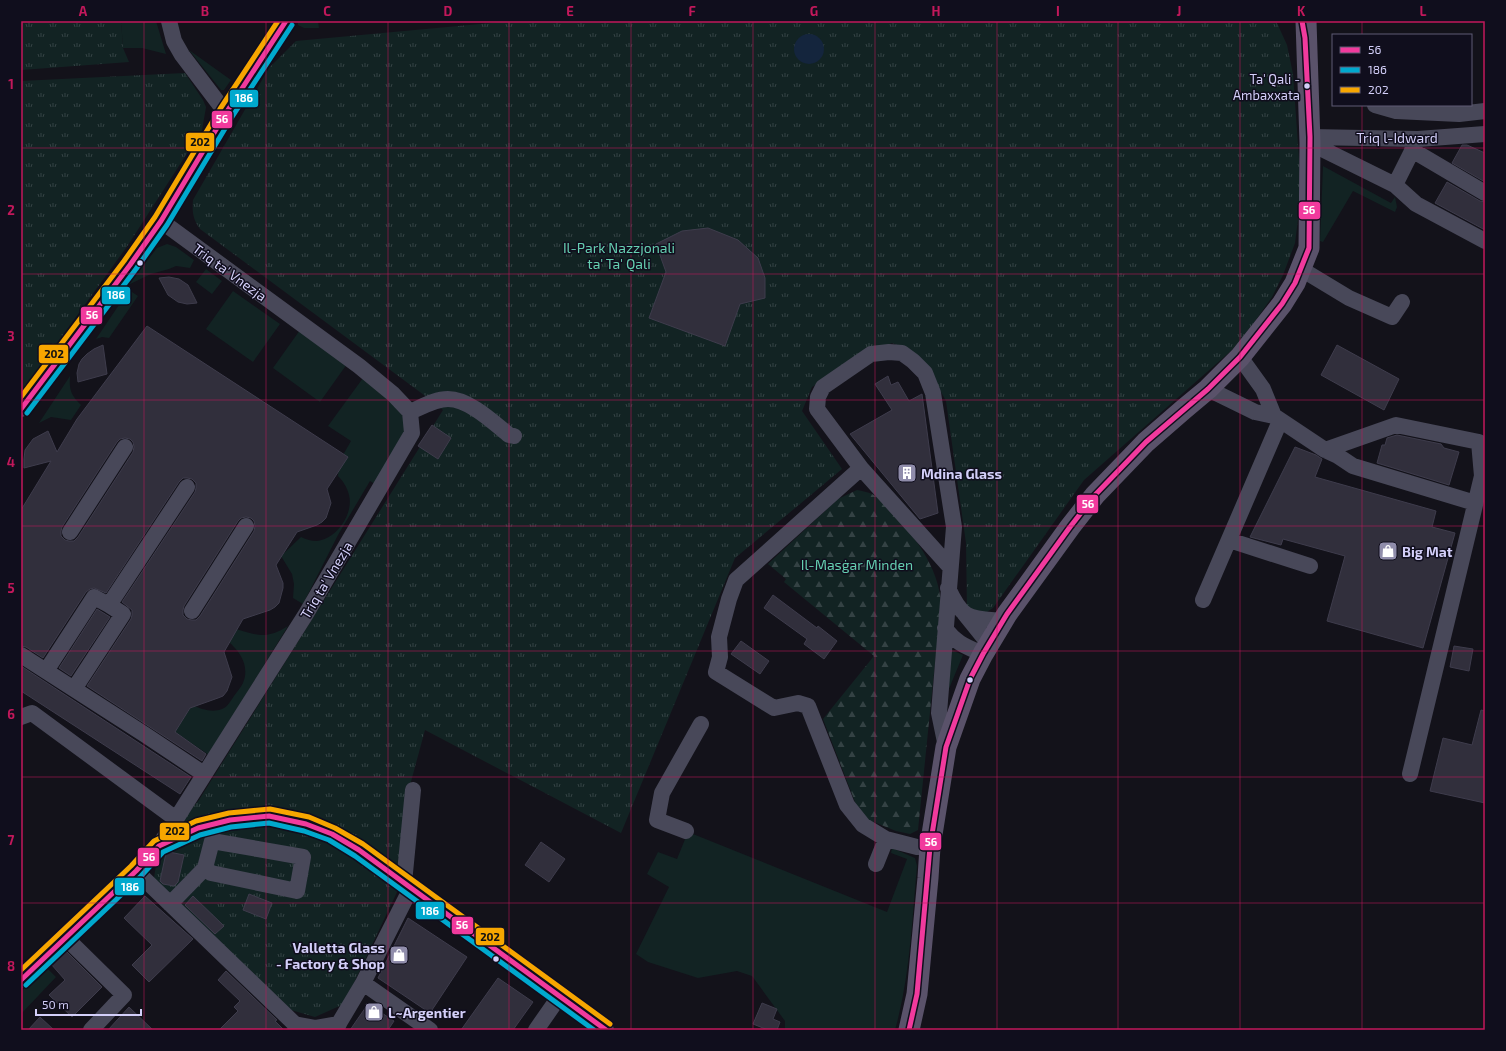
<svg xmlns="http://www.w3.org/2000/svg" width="1506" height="1051" font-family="'Exo 2',sans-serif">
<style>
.grass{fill:#122323}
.forest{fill:url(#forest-firs)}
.park{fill:url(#park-tufts)}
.water{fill:#14253d}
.building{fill:#312f3c;stroke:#3e3c4c;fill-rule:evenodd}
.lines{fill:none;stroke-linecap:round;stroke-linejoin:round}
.minor{stroke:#484859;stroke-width:16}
.major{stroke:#5a526a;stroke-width:21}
.bus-1-casing{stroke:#100e1d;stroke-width:8}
.bus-2-casing{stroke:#100e1d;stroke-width:8}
.bus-3-casing{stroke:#100e1d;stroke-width:8}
.bus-1{stroke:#f13a9d;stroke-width:5}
.bus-2{stroke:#00a9ce;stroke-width:5}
.bus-3{stroke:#f7a600;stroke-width:5}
.grid{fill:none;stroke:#c2185b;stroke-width:1;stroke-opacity:0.55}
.bus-dot{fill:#d3cff9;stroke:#100e1d;stroke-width:1.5}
.labels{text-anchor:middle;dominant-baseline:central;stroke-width:3;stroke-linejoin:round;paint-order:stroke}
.bus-label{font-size:13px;fill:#d3cff9;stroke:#100e1d;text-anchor:end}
.street-label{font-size:14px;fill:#d3cff9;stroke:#100e1d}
.park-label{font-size:14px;fill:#65cfb1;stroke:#100e1d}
.poi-label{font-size:14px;font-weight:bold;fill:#d3cff9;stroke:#100e1d;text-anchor:start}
.line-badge{stroke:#100e1d;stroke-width:1.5}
.badge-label{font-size:11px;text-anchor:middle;font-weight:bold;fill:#fff}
.pale-badge-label{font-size:11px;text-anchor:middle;font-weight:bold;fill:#111}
.neatline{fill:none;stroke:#c2185b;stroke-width:1.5}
.grid-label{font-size:13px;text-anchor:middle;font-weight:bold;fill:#c2185b}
</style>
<defs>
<pattern id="forest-firs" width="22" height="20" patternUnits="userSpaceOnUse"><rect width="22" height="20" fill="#122323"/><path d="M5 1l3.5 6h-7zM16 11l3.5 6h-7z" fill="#344244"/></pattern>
<pattern id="park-tufts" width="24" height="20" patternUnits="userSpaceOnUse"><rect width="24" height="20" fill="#122323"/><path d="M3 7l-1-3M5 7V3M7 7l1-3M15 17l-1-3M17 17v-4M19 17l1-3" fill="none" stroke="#344244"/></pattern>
</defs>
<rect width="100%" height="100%" fill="#13121a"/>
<path class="grass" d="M121,21H156L166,54L142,48H123Z
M298,21H318L319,28H304L298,25Z
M189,50L231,80L224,90H221Z
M1323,166L1391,203L1395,197L1397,207L1395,212L1353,191L1323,242L1320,241Z
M167,244L176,247L194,260L190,268L176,266L169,269L151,274L128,285L157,248Z
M206,269L222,281L212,294L196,282Z
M129,290L138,296L109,338L102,337L96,339Z
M233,291L280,324L253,362L206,329Z
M300,330L347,364L320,402L273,368Z
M70,376C69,390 71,395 81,405L71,420L51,417L39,423Z
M363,378C371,384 381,389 388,396C396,404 407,417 405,429C402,444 383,470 375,484L370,481L338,535L303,604L293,598L294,584L292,574L281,556L301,537C305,539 311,541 316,541C336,540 354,514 349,495C347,487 343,481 338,476L339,462L351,441L328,426Z
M288,626L209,755L175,732L192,705C201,709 212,713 222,709C228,707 231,700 234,696C237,692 241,687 243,683C250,666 240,652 229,642L236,629C259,636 267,639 288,626Z
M946,645L954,651L963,655L941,708Z
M688,832L887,912L907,859L891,853L892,848L915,858L917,866C912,920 910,977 895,1030H785V1021L752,976L737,971L698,978L648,962L636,954L669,887L647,874L658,852L677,859Z
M45,966L56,977L21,1014V992Z"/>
<path class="forest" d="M857,490C862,491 868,492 872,494C877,496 882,503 886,506C912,532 939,566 941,604L918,830L910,834L896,831L864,818L857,807L823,719L874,656L784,582L786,579L768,564L838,499Z"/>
<path class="park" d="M21,21H121L123,48L129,62L21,70Z
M513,21H1276L1287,45L1293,74L1300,173L1298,219L1295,243L1283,275L1272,297L1253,324L1232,350L1084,480L993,608L982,615L967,611L966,543L946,401L929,370L911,350L892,343L874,350L812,387L802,411L842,469L735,558L621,833L425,730L406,800L397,892L344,1004L315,1017L291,1010L154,878L159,846L199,800L443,410L428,398L200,229C193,219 192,212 193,200L269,68L296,41Z
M185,73L203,100L206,107L202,130L128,245L21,393V81Z"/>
<path class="water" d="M794 49a15 15 0 1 1 30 0a15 15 0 1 1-30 0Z"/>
<path class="building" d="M1462,145H1467L1485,153V182L1452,163Z
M1447,182L1480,201L1485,202V230L1435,203Z
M708,228L738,240L758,258L765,278V298L740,304L725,346L649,318L666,272L656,244L682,231Z
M169,277L179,279L188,285L197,303L187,304L178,302L168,295L159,278Z
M147,326L348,457L327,489L331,503L326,518L322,522L317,525L297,532L276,565L283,583V588L279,603L275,607L270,610L243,619L224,652L232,677L227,691L223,696L218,698L190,708L175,732L206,754L202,761L87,686L131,619L132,615V610L122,602L195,492L196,488V483L192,479L187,478H183L179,482L106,593L94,588L90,589L86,592L43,658L26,647L21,646V510L51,461L24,468V459L25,450L33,439L48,431L57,452L77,419ZM125,438L130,439L133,442L134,447L133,452L78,537L74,541H69L65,540L61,536V531L62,527L117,442L120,439ZM246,517L251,518L254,521L255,526L254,531L200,616L196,620H192L187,619L183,615V610L184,606L238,521L241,518Z
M103,345L107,374L78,382L77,373L79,364L82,359L87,354L94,349Z
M1337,345L1399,379L1384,410L1321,375Z
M888,376L891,385L898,382L909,401L922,394L938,513L920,519L850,434L892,410L875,384Z
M432,425L451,438L438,459L418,446Z
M1397,435L1441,444L1444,448L1459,452L1449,485L1377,463L1382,445H1385L1387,438Z
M1295,447L1316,455L1322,459L1315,477L1436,511L1432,527L1455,533L1423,648L1327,621L1345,556L1283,539L1281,545L1250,537Z
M773,595L817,628L818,626L837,641L824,659L804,644L807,639L764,608Z
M97,609L110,617L71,676L59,668Z
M741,641L769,661L760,674L731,654Z
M1454,646L1473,649L1469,671L1450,667Z
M21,666L191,777L180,794L21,691Z
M1481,710L1485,711V803L1430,791L1443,738L1472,745Z
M541,842L565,859L549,882L525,865Z
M169,852L184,855L178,882L174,886L163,884L160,881L166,853Z
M249,894L272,903L266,919L243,910Z
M145,896L193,939L149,982L132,965L152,945L124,918Z
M193,896L224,926L215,934L185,905Z
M408,918L467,957L430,1013L378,978Z
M66,951L102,987L72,1017L49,995L65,980L51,964Z
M226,971L277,1020L275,1021L284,1030H219L238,1011L234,1007L240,1001L218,980Z
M498,978L533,1002L513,1030H461Z
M762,1003L777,1009L773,1019L780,1022L777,1030H768L753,1024Z
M368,1004L394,1021L388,1030H350Z
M129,1007L153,1030H108Z
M40,1017L54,1030H28Z"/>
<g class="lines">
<path class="minor" d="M169,21L174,41L182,55L226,113
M1375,105L1396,111L1459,114L1485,111
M1310,137L1418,139L1485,134
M1310,143L1395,185L1416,204L1485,241
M1412,150L1485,193
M1395,185L1417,141
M1301,269L1349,298L1392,317L1402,302
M1240,357L1263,389L1274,416
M1208,389L1255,412L1274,416L1325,450L1396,425L1479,442L1482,476L1410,774
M21,409L130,265L161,221L226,113L286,21
M410,412C422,407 435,399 448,399C469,399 493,422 509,435L514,436
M1325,450L1338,456L1353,466L1475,503
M861,468L950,567
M70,532L125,447
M1229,540L1310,566
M948,588C963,621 970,618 1003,621
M1203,600L1280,421
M109,605L187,487
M192,611L246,526
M964,613L989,644
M945,628C955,643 967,647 983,654
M21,655L144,734L204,774
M46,671L94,597L109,605L123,614L74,689
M21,717L32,713L176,819
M686,831L657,820L662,793L701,724
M159,846L198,828L230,820L269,816L306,824L332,834L359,850L606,1030
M930,847H917L886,839L863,825L847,805L808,706L798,703L774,708L716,672L720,657L719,637L729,599L736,580L861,468L817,409L818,397L823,387L871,354L889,352L902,353L913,361L925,373L933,393L954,527L939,713L946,747
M876,864L886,839
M136,871L301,1030
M404,883L413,790
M170,904L205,868L212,841L303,857L297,891L211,873L205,868
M65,937L124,995L91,1030
M21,980L136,871L159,846L306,614L412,433L410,412L393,394L359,366L161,221
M363,983L430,1030
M294,1024L316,1028L339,1024
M335,1030L363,983L411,888
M536,1030L559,997"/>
<path class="major" d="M909,1030L917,994L928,878L930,847L946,747L970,679L983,654L1007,614L1070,527L1095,495L1146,442L1184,409L1208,389L1240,357L1282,304L1295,283L1309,248L1310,143L1306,21"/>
<defs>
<path id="bus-1" d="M21,409L130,265L161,221L226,113L286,21
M21,980L136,871L159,846L198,828L230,820L269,816L306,824L332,834L359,850L606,1030
M909,1030L917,994L930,847L946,747L970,679L983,654L1007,614L1070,527L1095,495L1146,442L1208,389L1240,357L1282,304L1295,283L1309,248L1310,137L1305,38L1302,21"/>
<path id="bus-2" d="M27,413L136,269L167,225L232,117L292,25
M26,985L141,876L163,852L200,835L231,827L269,823L304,831L329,840L355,856L594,1030"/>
<path id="bus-3" d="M21,397L124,261L155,217L220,109L278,21
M21,970L131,866L154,841L196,821L229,813L270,809L309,817L335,828L363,844L610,1024"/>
</defs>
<use href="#bus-1" class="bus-1-casing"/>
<use href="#bus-2" class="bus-2-casing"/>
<use href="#bus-3" class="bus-3-casing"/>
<use href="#bus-1" class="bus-1"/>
<use href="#bus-2" class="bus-2"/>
<use href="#bus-3" class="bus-3"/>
</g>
<path class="grid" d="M144,21V1030M266,21V1030M388,21V1030M509,21V1030M631,21V1030M753,21V1030M875,21V1030M997,21V1030M1118,21V1030M1240,21V1030M1362,21V35M1362,105V1030M21,148H1485M21,274H1485M21,400H1485M21,526H1485M21,651H1485M21,777H1485M21,903H1485"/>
<defs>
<symbol id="building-square" viewBox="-11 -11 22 22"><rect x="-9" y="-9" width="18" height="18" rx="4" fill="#908dab" stroke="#100e1d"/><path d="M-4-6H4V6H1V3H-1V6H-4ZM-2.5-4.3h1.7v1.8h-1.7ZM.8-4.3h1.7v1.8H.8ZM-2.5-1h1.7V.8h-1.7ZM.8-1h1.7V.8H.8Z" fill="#fff"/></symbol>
<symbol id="shop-square" viewBox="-11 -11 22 22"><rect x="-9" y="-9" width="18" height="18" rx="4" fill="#908dab" stroke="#100e1d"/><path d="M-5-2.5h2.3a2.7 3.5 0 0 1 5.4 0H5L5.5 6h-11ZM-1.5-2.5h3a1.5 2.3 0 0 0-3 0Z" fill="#fff"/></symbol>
</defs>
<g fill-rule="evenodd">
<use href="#building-square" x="896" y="462" width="22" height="22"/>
<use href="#shop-square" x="1377" y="540" width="22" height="22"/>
<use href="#shop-square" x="388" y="944" width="22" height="22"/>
<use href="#shop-square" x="363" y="1001" width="22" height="22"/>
</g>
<g class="bus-dot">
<circle cx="1307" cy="86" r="3.5"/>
<circle cx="140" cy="263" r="3.5"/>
<circle cx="970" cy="680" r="3.5"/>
<circle cx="496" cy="959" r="3.5"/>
</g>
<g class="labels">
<g class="bus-label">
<text x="1300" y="79">Ta' Qali -<tspan x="1300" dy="16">Ambaxxata</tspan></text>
</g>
<g class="street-label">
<text x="1397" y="137">Triq l-Idward</text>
<text transform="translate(230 272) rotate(36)">Triq ta' Vnezja</text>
<text transform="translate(326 580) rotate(-59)">Triq ta' Vnezja</text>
</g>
<g class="park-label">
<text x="619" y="247">Il-Park Nazzjonali<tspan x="619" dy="16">ta' Ta' Qali</tspan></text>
<text x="857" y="564">Il-Masġar Minden</text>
</g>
<g class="poi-label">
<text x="921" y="473">Mdina Glass</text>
<text x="1402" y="551">Big Mat</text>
<text x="385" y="947" text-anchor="end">Valletta Glass<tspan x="385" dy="16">- Factory &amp; Shop</tspan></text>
<text x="388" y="1012">L~Argentier</text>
</g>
</g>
<g class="line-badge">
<rect x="229" y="89" width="30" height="19" rx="4" fill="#00a9ce"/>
<rect x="211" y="110" width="22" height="19" rx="4" fill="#f13a9d"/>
<rect x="185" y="132" width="30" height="20" rx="4" fill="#f7a600"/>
<rect x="1298" y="201" width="23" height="19" rx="4" fill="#f13a9d"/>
<rect x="101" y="286" width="30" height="19" rx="4" fill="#00a9ce"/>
<rect x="80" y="306" width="23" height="19" rx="4" fill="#f13a9d"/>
<rect x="38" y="344" width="31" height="20" rx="4" fill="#f7a600"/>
<rect x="1076" y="494" width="23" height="20" rx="4" fill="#f13a9d"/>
<rect x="159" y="822" width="31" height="19" rx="4" fill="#f7a600"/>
<rect x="919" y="832" width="23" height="19" rx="4" fill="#f13a9d"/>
<rect x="137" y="847" width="23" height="20" rx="4" fill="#f13a9d"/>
<rect x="114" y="877" width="31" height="19" rx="4" fill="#00a9ce"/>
<rect x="415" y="901" width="30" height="19" rx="4" fill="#00a9ce"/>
<rect x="451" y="916" width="23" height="19" rx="4" fill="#f13a9d"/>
<rect x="475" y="927" width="30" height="19" rx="4" fill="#f7a600"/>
</g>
<g class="badge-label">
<text x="244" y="102">186</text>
<text x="222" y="123">56</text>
<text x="1309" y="214">56</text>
<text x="116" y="299">186</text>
<text x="92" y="319">56</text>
<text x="1088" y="508">56</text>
<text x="931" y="846">56</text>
<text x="149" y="861">56</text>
<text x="130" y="891">186</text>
<text x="430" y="915">186</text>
<text x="462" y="929">56</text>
</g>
<g class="pale-badge-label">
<text x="200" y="146">202</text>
<text x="54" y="358">202</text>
<text x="175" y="835">202</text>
<text x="490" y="941">202</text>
</g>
<rect width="1506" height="1051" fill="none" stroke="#100e1d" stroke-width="44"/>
<rect x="1332" y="34" width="140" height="72" fill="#100e1d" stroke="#5e5b75"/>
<rect x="1340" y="47" width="20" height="6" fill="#f13a9d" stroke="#5e5b75"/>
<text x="1368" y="54" font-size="12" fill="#d3cff9">56</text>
<rect x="1340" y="67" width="20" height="6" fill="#00a9ce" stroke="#5e5b75"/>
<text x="1368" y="74" font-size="12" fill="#d3cff9">186</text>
<rect x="1340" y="87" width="20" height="6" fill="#f7a600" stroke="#5e5b75"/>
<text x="1368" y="94" font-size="12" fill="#d3cff9">202</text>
<path d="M36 1009v6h105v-6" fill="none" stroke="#d3cff9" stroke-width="2"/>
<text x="42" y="1009" font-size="12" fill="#d3cff9" stroke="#100e1d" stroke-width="3" paint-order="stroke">50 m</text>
<rect x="22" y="22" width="1462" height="1007" class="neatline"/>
<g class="grid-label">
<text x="83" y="16">A</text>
<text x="205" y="16">B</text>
<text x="327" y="16">C</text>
<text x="448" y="16">D</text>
<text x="570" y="16">E</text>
<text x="692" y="16">F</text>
<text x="814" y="16">G</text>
<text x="936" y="16">H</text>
<text x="1058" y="16">I</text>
<text x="1179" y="16">J</text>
<text x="1301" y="16">K</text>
<text x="1423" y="16">L</text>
<text x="11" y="89">1</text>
<text x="11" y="215">2</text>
<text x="11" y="341">3</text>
<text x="11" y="467">4</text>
<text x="11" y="593">5</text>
<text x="11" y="719">6</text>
<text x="11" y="845">7</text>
<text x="11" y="971">8</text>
</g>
</svg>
